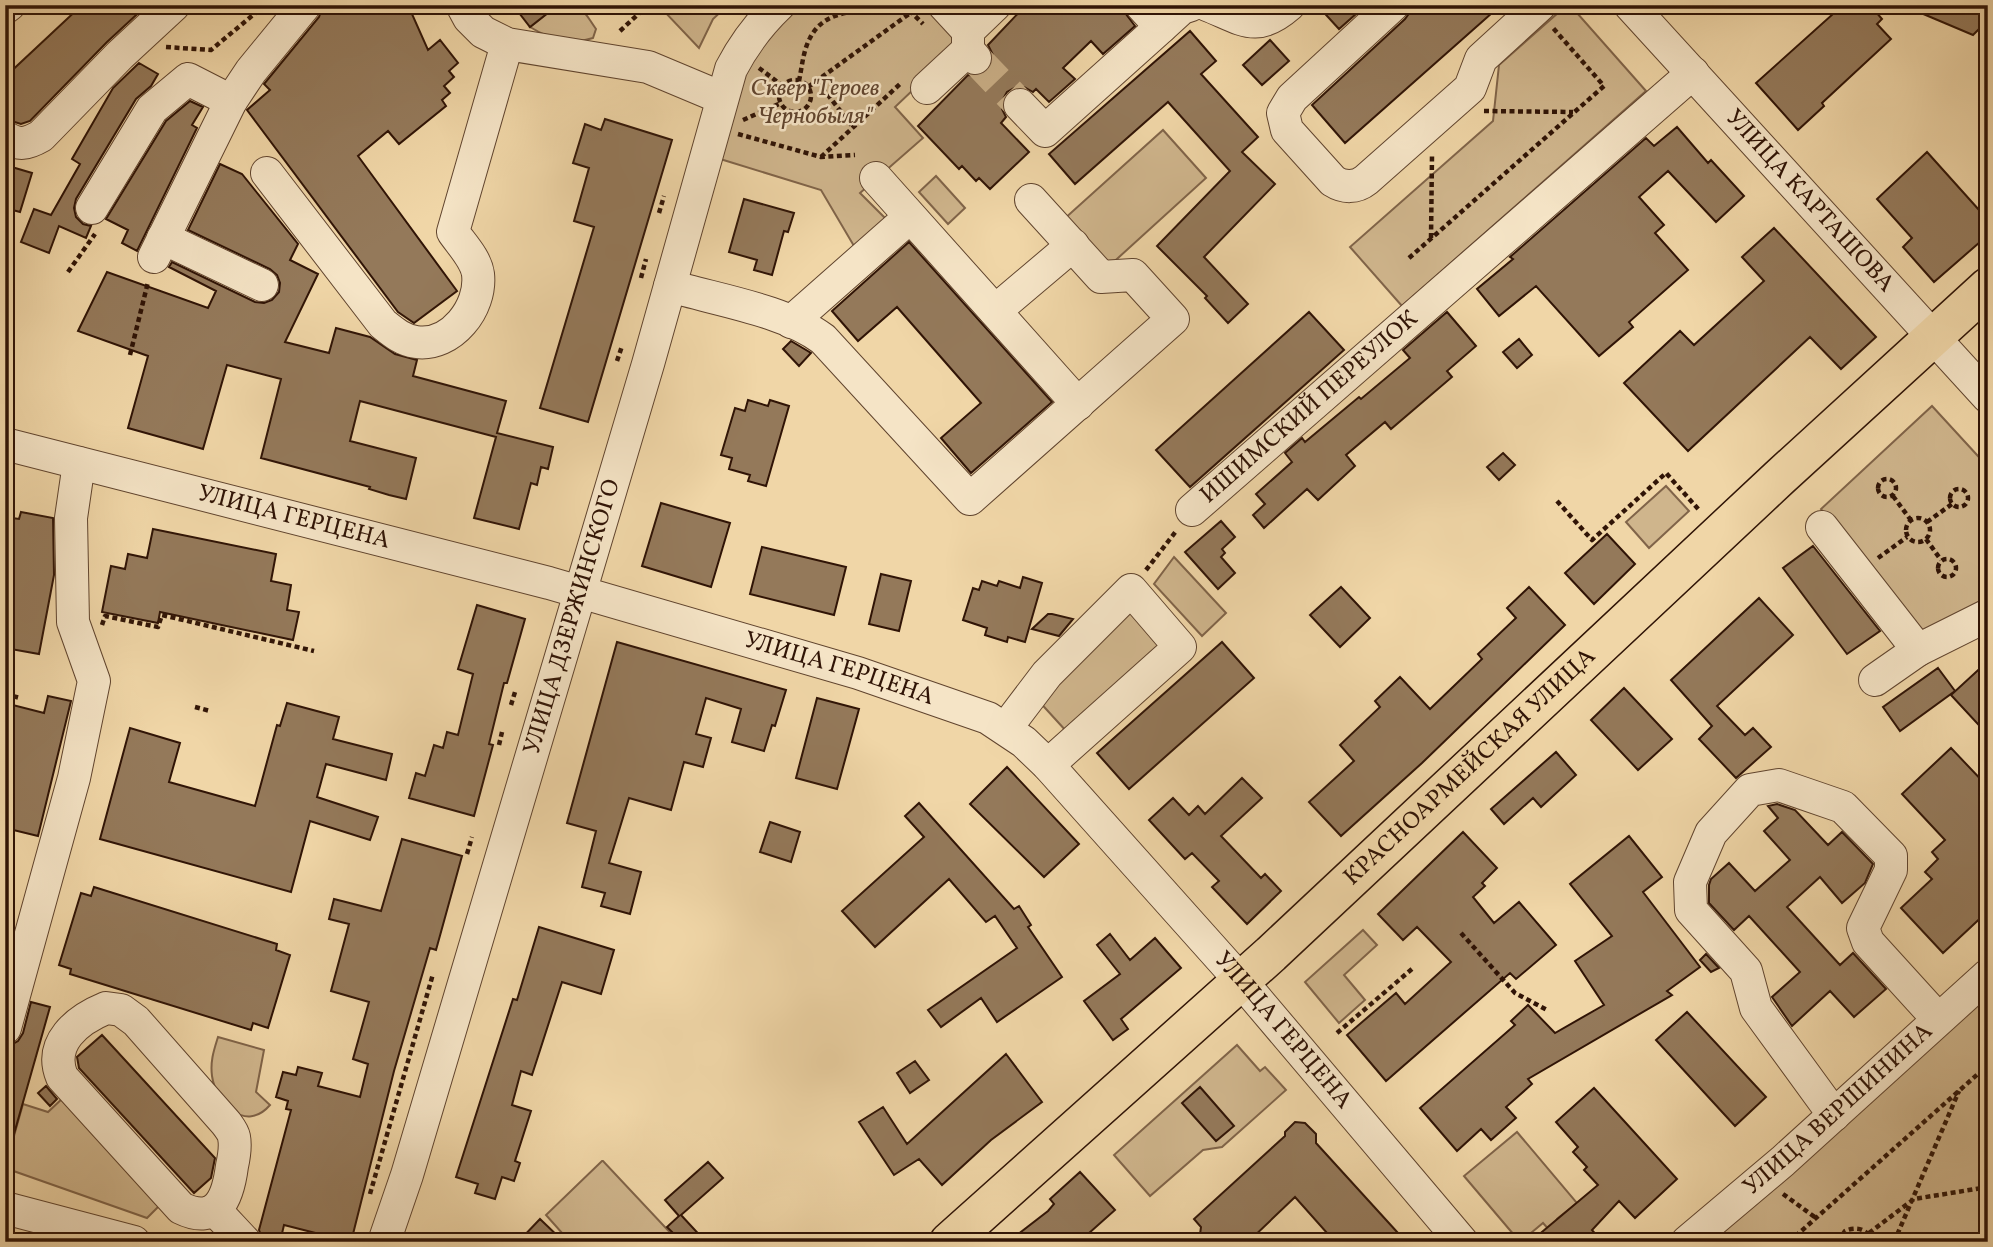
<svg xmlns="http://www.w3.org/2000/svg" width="1993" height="1247" font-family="Vollkorn,serif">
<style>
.green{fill:#cfb58c;stroke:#806449;stroke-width:2}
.building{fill:#94795a;stroke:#301406;stroke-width:2}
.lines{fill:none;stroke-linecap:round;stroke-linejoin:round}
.minor-tunnel{stroke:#caaf87;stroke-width:32;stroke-dasharray:32 16;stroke-linecap:butt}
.minor-casing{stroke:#60442e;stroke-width:34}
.major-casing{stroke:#301406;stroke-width:41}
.path{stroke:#301406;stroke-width:4.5;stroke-dasharray:5 3.5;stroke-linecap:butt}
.minor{stroke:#f5e4c6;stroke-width:32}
.major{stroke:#f0d6a7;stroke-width:38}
.labels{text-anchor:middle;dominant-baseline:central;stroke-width:5;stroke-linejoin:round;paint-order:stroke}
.park-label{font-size:24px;font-style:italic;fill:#60442e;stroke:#f5e4c6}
.street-label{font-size:24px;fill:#301406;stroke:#f5e4c6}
</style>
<rect width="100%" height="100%" fill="#f0d6a7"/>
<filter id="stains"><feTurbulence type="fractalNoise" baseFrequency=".00286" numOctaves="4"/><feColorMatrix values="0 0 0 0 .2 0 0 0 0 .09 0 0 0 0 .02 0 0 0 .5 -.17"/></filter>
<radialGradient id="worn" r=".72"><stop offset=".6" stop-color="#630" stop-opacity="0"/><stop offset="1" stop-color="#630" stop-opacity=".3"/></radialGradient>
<path class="green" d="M558,5C584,5 582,9 596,29L593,38C570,46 550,39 530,27Z
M665,5H728L713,19L699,48L661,8Z
M793,5H987L958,47L895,107L923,138L860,193L886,219L854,246L821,190L717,158L741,72Z
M1567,5H1570L1646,91L1402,306L1350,247L1493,121L1499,65Z
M1163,130L1206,178L1107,268L1063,220Z
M936,176L965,208L948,224L919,192Z
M1932,406L1988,467V606L1922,639L1821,509Z
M1666,486L1689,511L1649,548L1626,522Z
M1174,557L1226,613L1202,636L1154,584Z
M1134,609L1165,643L1067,732L1036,698Z
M1363,930L1377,945L1344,975L1365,1000L1339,1023L1305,982Z
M1988,992V1242H1703Z
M218,1037L264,1050L256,1092L270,1105C246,1133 216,1104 212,1076C210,1061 214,1050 218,1037Z
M1237,1045L1260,1071L1265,1067L1286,1090L1222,1147L1203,1150L1150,1196L1114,1155Z
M65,1096L164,1201L147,1218L5,1168L23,1104L48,1112Z
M1517,1132L1577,1203L1557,1219L1551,1232L1543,1223L1520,1242L1464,1176Z
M602,1161H603L679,1242H570L546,1215Z"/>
<path class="building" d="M82,5H147L107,42L30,121L21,124L5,119V77Z
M323,5H408L428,50L440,40L458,63L449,71L454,77L444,86L450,93L442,100L446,106L399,144L388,131L358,156L457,291L414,323L398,312L247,110L270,90L264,84L319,17Z
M513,5H558L530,27Z
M1026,5H1119L1135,26L1103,54L1091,41L1063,68L1075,79L1049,102L1036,89L1033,92L1024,87H1016L1007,92L1002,101V109L1006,117L1001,123L1029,152L990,189L979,178L976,181L962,166L959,169L918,126L968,75L978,76L988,71L993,63V55L988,45Z
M1317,5H1351L1357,13L1339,29Z
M1415,5H1501L1345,143L1312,105L1405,19Z
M1843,5H1870L1882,19L1877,24L1891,39L1822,103L1824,106L1798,130L1756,83Z
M1902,5H1988V20L1973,35Z
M1190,31L1216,61L1201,74L1258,137L1242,152L1275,184L1204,257L1248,304L1228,323L1205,298L1207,296L1157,246L1230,171L1168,102L1075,184L1049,154Z
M1270,40L1289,61L1262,85L1243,65Z
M139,63L158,74L151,86L136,99L76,199L74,208L76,217L83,224L91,226L86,238L59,226L49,253L21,242L34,209L51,215L80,164L72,159L113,88Z
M190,101L203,107L192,125L197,128L137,251L122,243L128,230L106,219L166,121Z
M605,119L672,140L588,422L540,408L594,227L574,221L589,168L573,163L585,124L601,130Z
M1677,127L1708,163L1711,160L1744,196L1716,222L1668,171L1639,197L1664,225L1655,233L1688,270L1629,322L1633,327L1599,356L1536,286L1499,316L1477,289L1513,259L1510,257L1646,138L1654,146Z
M1927,152L1988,220V235L1934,282L1903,247L1912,238L1877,199Z
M220,164L242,174L298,244L290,260L318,274L285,342L329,353L336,328L370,337L395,354L417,360L413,376L506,401L497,433L553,447L548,469L541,467L537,485L531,483L519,529L474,518L496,437L360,401L350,441L416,458L406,499L389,495L369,489L370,487L261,458L281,379L227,365L203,449L128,428L148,356L78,331L107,272L208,308L216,291L169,267L172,262L255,302L264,303L272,300L279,292L280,283L277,275L270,269L188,230Z
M5,165L32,173L20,212L5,208Z
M744,199L794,213L788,232L784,231L772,275L754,270L757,260L729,252Z
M1774,228L1876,337L1841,369L1810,337L1688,451L1624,383L1680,331L1694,345L1764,281L1742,257Z
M909,242L1052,402L971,473L941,438L981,403L897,307L858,341L832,311Z
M1309,312L1344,350L1190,487L1156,450Z
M1447,312L1476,346L1447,371L1452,377L1391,429L1385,422L1346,455L1355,466L1318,500L1307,489L1264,528L1253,515L1265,504L1256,494L1292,462L1285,453L1302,438L1305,442L1359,397L1361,399L1410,358L1403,350Z
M1519,339L1532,355L1517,368L1503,352Z
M791,341L811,353L799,366L783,349Z
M748,400L768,406L770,400L789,406L766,486L748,481L750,475L729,469L732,458L721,455L735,408L745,411Z
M1503,453L1515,465L1499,480L1487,467Z
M661,503L730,523L711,587L642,566Z
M21,512L53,518L54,575L39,654L5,648V517L19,519Z
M1221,521L1235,537L1222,549L1225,553L1221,557L1235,573L1218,589L1185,552Z
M153,529L276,554L271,581L291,585L287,610L299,612L293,640L160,612L158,623L102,612L111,566L125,569L128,554L147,558Z
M1607,534L1635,564L1594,604L1565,573Z
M1813,546L1880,631L1847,654L1783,568Z
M762,547L846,567L834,615L750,594Z
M881,574L911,581L899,631L869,624Z
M1023,577L1042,583L1025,642L1008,637L1007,642L985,635L987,628L963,620L973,588L979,590L982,581L997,586L999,581L1020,588Z
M1341,587L1370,618L1340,647L1310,615Z
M1529,587L1565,625L1422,763L1341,836L1309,802L1354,761L1340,745L1380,707L1375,701L1400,677L1430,709L1482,659L1478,654L1516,618L1507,608Z
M1759,598L1793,635L1717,706L1745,735L1753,728L1771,747L1736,778L1699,739L1712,726L1671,680Z
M477,605L525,619L507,683H504L489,744L493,745L474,816L409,798L416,773L425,776L434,745L443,748L447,732L458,735L473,674L458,669Z
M1048,614H1052L1073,619L1059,636L1032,629Z
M617,642L786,690L775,726L772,725L764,751L732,742L741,709L706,698L696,734L711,738L703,767L684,762L671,810L629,798L609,863L641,872L630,914L601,906L605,893L582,887L596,831L567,823Z
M1222,642L1254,678L1129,789L1097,753Z
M1988,661V735L1951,695Z
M1938,668L1955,691L1900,731L1883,707Z
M1624,688L1672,739L1638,770L1591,720Z
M48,696L71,701L38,836L5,828V703L44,713Z
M817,698L859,709L837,789L796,778Z
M287,703L339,717L333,739L392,754L386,780L326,764L317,797L378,817L370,840L310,821L291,892L100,839L130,728L180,743L169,782L255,806L277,725L280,726Z
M1951,748L1988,787V911L1943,953L1901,908L1932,879L1925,872L1938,859L1932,852L1945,840L1902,794Z
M1556,752L1576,775L1541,807L1533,798L1504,824L1491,809Z
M1007,767L1079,844L1044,877L970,804Z
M1242,778L1262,798L1221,836L1261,878L1265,874L1281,891L1247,924L1212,887L1219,881L1192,853L1185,859L1149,820L1173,798L1189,815L1198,806L1205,814Z
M919,803L1014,909L1019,906L1031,925L1028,927L1062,977L997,1022L981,998L941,1027L928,1010L1017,948L995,916L986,922L949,879L875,947L842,911L924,837L905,816Z
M1777,804L1795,810L1828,845L1842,832L1873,864L1865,883L1842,903L1820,877L1787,907L1840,965L1853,953L1886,989L1854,1017L1830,991L1792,1026L1772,997L1800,972L1749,916L1734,930L1709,903V885L1711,879L1729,863L1755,891L1790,860L1764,831L1778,818L1768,806Z
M770,822L800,832L791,862L760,852Z
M1463,832L1497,868L1482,883L1485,886L1473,897L1494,923L1519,902L1556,945L1516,979L1510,973L1386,1081L1347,1035L1396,993L1405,1004L1451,962L1417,927L1403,940L1378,914Z
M1629,836L1662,877L1643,892L1700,967L1667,991L1672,995L1528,1079L1532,1084L1506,1107L1516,1118L1491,1140L1481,1129L1457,1151L1420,1108L1515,1025L1511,1021L1528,1005L1555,1033L1604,1005L1575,961L1612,936L1570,884Z
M402,839L462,856L436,950L430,948L394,1071L351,1242L284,1225L280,1242L263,1240L259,1230L291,1110L286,1109L288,1101L276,1097L283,1072L296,1075L298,1067L322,1073L318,1086L360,1097L368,1064L353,1059L369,1002L331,991L349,924L329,919L334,899L381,911Z
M94,887L277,944L276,950L290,955L268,1028L253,1023L251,1030L70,974L71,969L59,965L81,893L91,896Z
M539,927L614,950L601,994L562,982L532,1075L521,1071L512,1105L531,1111L515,1161L520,1163L514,1181L502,1177L495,1199L475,1193L478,1184L456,1177L513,999L517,1000Z
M1110,934L1130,960L1155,938L1181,968L1121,1019L1128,1029L1113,1040L1084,1001L1120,974L1097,945Z
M1706,954L1719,968L1711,972L1700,960Z
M31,1002L50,1007L10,1148L5,1147V1065L11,1045L18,1041L23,1033Z
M1687,1012L1766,1097L1735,1126L1656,1040Z
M102,1035L215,1158L211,1178L194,1193L79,1068L77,1057Z
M1006,1054L1042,1102L991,1140L942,1185L919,1159L894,1175L859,1122L883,1107L907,1144Z
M915,1061L929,1080L910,1093L897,1073Z
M46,1086L57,1099L50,1106L38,1093Z
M1200,1087L1234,1126L1216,1141L1182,1103Z
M1594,1088L1677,1179L1635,1218L1619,1201L1592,1230L1602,1242H1530L1598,1185L1584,1170L1587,1167L1573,1152L1578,1147L1556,1122Z
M1295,1122L1305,1123L1316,1134V1143L1398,1233L1388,1242H1335L1295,1197L1248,1242H1199L1201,1227L1194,1219L1285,1136V1132Z
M708,1162L723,1178L681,1215L706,1242H682L667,1227L679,1216L665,1200Z
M1080,1172L1115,1210L1079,1242H1008L1048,1211L1054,1204L1050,1199Z
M540,1219L564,1242H518Z"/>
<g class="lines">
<path class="minor-tunnel" d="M975,58L1020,105"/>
<defs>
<g id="minor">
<path d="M462,5L469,18L483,32L507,44L648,67L722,98"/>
<path d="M944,5L968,31V50L975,58"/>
<path d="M1141,5L1161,27"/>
<path d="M1207,5C1243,19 1256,34 1289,5"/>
<path d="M1393,5L1292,98L1283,113L1287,130L1333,181C1344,188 1356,188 1366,180L1470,88L1481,59L1540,5"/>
<path id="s1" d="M1630,5L1988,397"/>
<path d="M5,8L9,5"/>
<path d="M968,31L995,5"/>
<path d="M927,88L968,50"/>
<path d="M1020,105L1045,131L1161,27L1182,8L1191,5"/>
<path d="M5,137C19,146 27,144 41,136L120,55L174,5"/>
<path d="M267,173L383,324C393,332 402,340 416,342C451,347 482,308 478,274C476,259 462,245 453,232L507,44"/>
<path d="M876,178L1078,404"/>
<path d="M92,208L152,109L188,79L231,101"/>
<path d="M163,238L262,285"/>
<path d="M154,257L231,101L251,71L305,5"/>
<path d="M670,286C717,300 784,310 823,339L970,499L1173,319L1133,275L1101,277L1031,200"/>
<path d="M995,311L1073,245"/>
<path d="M791,322L910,217"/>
<path id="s2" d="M5,444L549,583L858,673L988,718L1024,742L1048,765L1241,981L1462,1242"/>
<path id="s3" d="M1192,510L1693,73"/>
<path d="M1822,527L1918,650L1988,615"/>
<path d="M1875,680L1918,650"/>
<path d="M1006,728L1047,674L1131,590L1180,647L1048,765"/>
<path d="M106,1008L121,1010L136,1021L226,1123C229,1127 233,1132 234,1137C236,1147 234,1157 232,1166C228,1197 218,1226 181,1208L62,1077C48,1043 77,1020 106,1008Z"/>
<path d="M5,1028L74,778L94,681L73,622L71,518L79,463"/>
<path d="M1834,1115L1756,1008L1746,971L1691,910L1690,882L1711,833L1750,790L1779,785L1843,807L1891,856V870L1863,928L1868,942L1938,1019"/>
<path d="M5,1208L134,1242"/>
<path d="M215,1210L245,1242"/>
<path id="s4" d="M384,1242L407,1175L648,364L731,69C744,44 758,25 779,5"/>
<path id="s5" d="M1687,1242L1783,1161L1988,975"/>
</g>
<g id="major">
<path id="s6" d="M949,1242L1271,954L1779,478L1988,287"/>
</g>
</defs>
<use href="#minor" class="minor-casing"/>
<use href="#major" class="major-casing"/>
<path class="path" d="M704,5L730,9
M620,31L648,5
M166,47L211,50L259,10L266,11
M759,68L783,86
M779 96a16 16 0 1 1 32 0a16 16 0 1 1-32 0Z
M799,81C802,67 803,51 810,38C828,2 878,12 911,12L923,24
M817,81L853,127
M808,87L920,6
M1484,111L1573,112
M743,120L781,103
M738,134L821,157L855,155
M821,157L900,84
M659,213L664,196
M1431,238L1432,156
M1409,258L1604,86L1553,28
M68,272L95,234
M641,278L646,259
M130,355L148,282
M617,361L622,346
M1878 488a9 9 0 1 1 18 0a9 9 0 1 1-18 0Z
M1950 498a9 9 0 1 1 18 0a9 9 0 1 1-18 0Z
M1893,496L1910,519
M1557,501L1592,540L1666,473L1700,511
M1906 530a12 12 0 1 1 24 0a12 12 0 1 1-24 0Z
M1927,522L1952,504
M1926,539L1941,560
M1878,558L1907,537
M1938 568a9 9 0 1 1 18 0a9 9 0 1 1-18 0Z
M1146,570L1177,530
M102,625L105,616L158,627L162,615L314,651
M5,694L20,698
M511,705L515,692
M195,707L210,711
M499,745L502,732
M467,854L472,837
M1461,933L1515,993L1547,1010
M1337,1033L1412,969
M370,1194L433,974
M1783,1194L1816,1218
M1869,1233L1914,1199L1988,1187
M1789,1242L1988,1065
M1838,1242L1845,1231C1857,1226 1868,1229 1873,1242
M1894,1242L1959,1091"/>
<use href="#minor" class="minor"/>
<use href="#major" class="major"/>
</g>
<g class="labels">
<g class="park-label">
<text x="815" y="89">Сквер "Героев<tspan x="815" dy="28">Чернобыля"</tspan></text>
</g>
<g class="street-label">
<text stroke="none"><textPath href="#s1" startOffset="266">УЛИЦА КАРТАШОВА</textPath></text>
<text stroke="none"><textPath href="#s3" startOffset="156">ИШИМСКИЙ ПЕРЕУЛОК</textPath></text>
<text stroke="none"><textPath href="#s2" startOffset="298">УЛИЦА ГЕРЦЕНА</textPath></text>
<text stroke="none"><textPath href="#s4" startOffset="653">УЛИЦА ДЗЕРЖИНСКОГО</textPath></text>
<text stroke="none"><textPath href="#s2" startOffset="864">УЛИЦА ГЕРЦЕНА</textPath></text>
<text stroke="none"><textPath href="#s6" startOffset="705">КРАСНОАРМЕЙСКАЯ УЛИЦА</textPath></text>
<text stroke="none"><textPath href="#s2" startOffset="1452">УЛИЦА ГЕРЦЕНА</textPath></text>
<text stroke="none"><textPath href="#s5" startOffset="201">УЛИЦА ВЕРШИНИНА</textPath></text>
</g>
</g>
<rect width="1993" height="1247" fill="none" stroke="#f0d6a7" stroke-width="28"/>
<rect x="7" y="7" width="1979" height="1233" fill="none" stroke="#301406" stroke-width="3.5"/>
<rect x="14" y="14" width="1965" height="1219" fill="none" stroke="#301406" stroke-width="2"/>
<rect width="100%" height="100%" filter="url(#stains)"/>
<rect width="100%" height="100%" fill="url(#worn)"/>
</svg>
